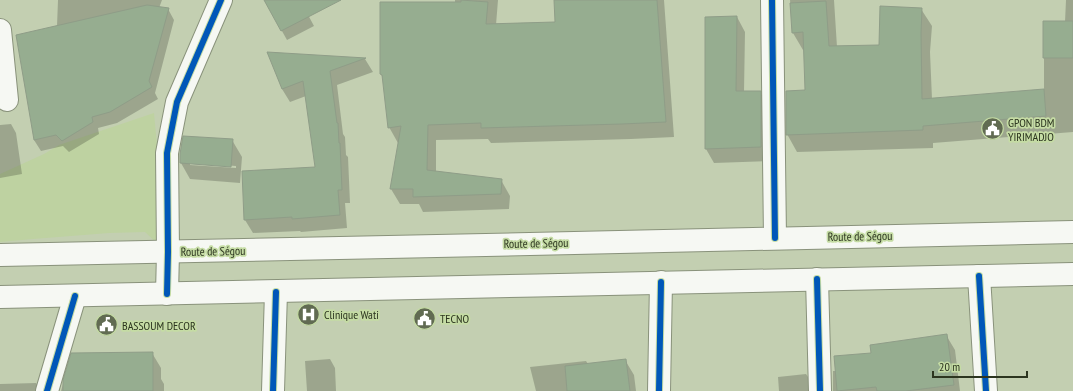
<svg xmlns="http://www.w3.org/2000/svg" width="1073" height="391" font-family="'PT Sans Narrow',sans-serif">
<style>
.built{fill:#bed2a1}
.shadow{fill:#0003;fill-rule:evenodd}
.building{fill:#96ad90;stroke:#8f9d88}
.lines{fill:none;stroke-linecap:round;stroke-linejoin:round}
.street-casing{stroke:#89927b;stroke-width:24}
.secondary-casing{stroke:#89927b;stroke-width:24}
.highway-casing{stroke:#89927b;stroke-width:24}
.street{stroke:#f6f8f3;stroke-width:22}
.secondary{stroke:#f6f8f3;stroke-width:22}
.highway{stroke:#f6f8f3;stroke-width:22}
.cycleway-casing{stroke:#c5dca4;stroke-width:8}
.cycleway{stroke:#0057b8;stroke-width:6}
.labels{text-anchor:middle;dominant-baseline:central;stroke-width:3.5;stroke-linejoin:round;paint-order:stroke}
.poi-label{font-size:12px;fill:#2c351f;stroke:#c5dca4;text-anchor:start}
.street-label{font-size:12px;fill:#2c351f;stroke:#c5dca4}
</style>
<rect width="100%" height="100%" fill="#c3cfb1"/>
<path class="built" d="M154,113L159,167V245L145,232L109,233L33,239L0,242V174L44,154L59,145Z"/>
<path class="shadow" d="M58,0H162L159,8L168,9L174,20L155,93L158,99L117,123L98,128L99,134L69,152L63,146L41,151L34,140L57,26Z
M279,0H300L314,26L287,40L268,6Z
M455,0H498L496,25L556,23L555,0H664L674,137L631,139L491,143L488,139L436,140V172L501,180L510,196L509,209L423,212L419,204H400L391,189L399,143H398L389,127L383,78L381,74L455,3Z
M790,0H834L837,47L879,46L921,9L932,26L930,52L932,99L1044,90V22H1065L1066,0H1073V132L933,143V148L797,152L787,134L806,91L805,50H803L793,33Z
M737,17L745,32L744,92H760L768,106L769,161L714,163L706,149Z
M269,53L365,59L373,72L337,85L343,134L345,137L346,155L348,157L350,203H345L347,228L301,232L300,231L253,233L245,220L316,168L306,96L290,102L282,89Z
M11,124L16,133L22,174L0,178V125Z
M232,140L242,157L240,183L190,179L181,163ZM190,163L236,166V168L190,165Z
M946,335L955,350L960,391H833V371H836L873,354Z
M152,353L161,368V379L164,384V391H61L72,354Z
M330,359L335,368L336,391H307L305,361Z
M625,360L634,375L636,391H536L530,367L586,361L588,364Z
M806,374L812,383V391H779L778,377Z
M36,383L41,391H0V384Z"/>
<path class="building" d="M264,0H341L281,31Z
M461,0L488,2L486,24L555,22L554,0H657L666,122L622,124L481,128V123L428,125L427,170L502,179L501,194L413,197V189H390L401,126L388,128L382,75L380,74V2H461Z
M826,1L829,46L879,45L880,6L922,8L921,33L922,99L1044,89L1046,116L923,126V130L786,135V91L805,90L803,32L792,33L790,3Z
M147,5L169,8L149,81L152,87L110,112L92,117L93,122L62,141L56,135L34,140L16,35Z
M737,16L736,91H761V147L705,149V17Z
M1043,21H1073V58H1043Z
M267,52L366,58L330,71L337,123H338L339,143H340L342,190H338L340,215L292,219V217L244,220L242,171L315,167L303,81L282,89Z
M183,136L233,139L231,167L180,163V154Z
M947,334L954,385L906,391H877L876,387L837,391L834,356L871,353L870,345Z
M153,352V391H63V380L71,353Z
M626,359L630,391H567L565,366Z"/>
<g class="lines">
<defs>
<path id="street" d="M772,0L775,238
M0,30L7,100
M979,276L986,391
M817,279L820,391
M47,391L75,296
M273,391L276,292
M659,391L661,282"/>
<path id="secondary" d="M167,294L168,252L167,153L177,102L221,0"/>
<path id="highway" d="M0,255C358,249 715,239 1073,232
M0,297C358,292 715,279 1073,274"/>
</defs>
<use href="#street" class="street-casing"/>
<use href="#secondary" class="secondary-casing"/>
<use href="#highway" class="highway-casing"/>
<use href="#street" class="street"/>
<use href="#secondary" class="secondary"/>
<use href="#highway" class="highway"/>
<defs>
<path id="cycleway" d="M772,0L775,238
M979,276L986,391
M817,279L820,391
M167,294L168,252L167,153L177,102L221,0
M47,391L75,296
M273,391L276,292
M659,391L661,282"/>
</defs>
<use href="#cycleway" class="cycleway-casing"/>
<use href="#cycleway" class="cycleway"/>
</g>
<defs>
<symbol id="civic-disc" viewBox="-11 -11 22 22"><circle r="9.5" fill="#616b52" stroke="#c5dca4"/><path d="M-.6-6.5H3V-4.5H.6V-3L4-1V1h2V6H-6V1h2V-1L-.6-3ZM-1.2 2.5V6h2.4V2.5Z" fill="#fff"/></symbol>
<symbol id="hospital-disc" viewBox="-11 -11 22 22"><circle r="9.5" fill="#616b52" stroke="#c5dca4"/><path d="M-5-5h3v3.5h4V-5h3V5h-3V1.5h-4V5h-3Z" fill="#fff"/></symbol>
</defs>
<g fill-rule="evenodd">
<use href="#civic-disc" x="980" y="116" width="25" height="25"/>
<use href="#hospital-disc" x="296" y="302" width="25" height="25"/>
<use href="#civic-disc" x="412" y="306" width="25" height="25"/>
<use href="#civic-disc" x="94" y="312" width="25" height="25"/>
</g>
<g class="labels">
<g class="poi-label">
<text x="1008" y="122">GPON BDM<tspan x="1008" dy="14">YIRIMADJO</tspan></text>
<text x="324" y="314">Clinique Wati</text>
<text x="440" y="318">TECNO</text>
<text x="122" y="325">BASSOUM DECOR</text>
</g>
<g class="street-label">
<text transform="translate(860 236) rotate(-1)">Route de Ségou</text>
<text transform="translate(536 243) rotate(-1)">Route de Ségou</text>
<text transform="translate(213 251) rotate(-1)">Route de Ségou</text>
</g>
</g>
<path d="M933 371v6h94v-6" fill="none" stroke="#2c351f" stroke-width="2"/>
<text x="939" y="371" font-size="12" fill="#2c351f" stroke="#c5dca4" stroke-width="3" paint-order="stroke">20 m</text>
</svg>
